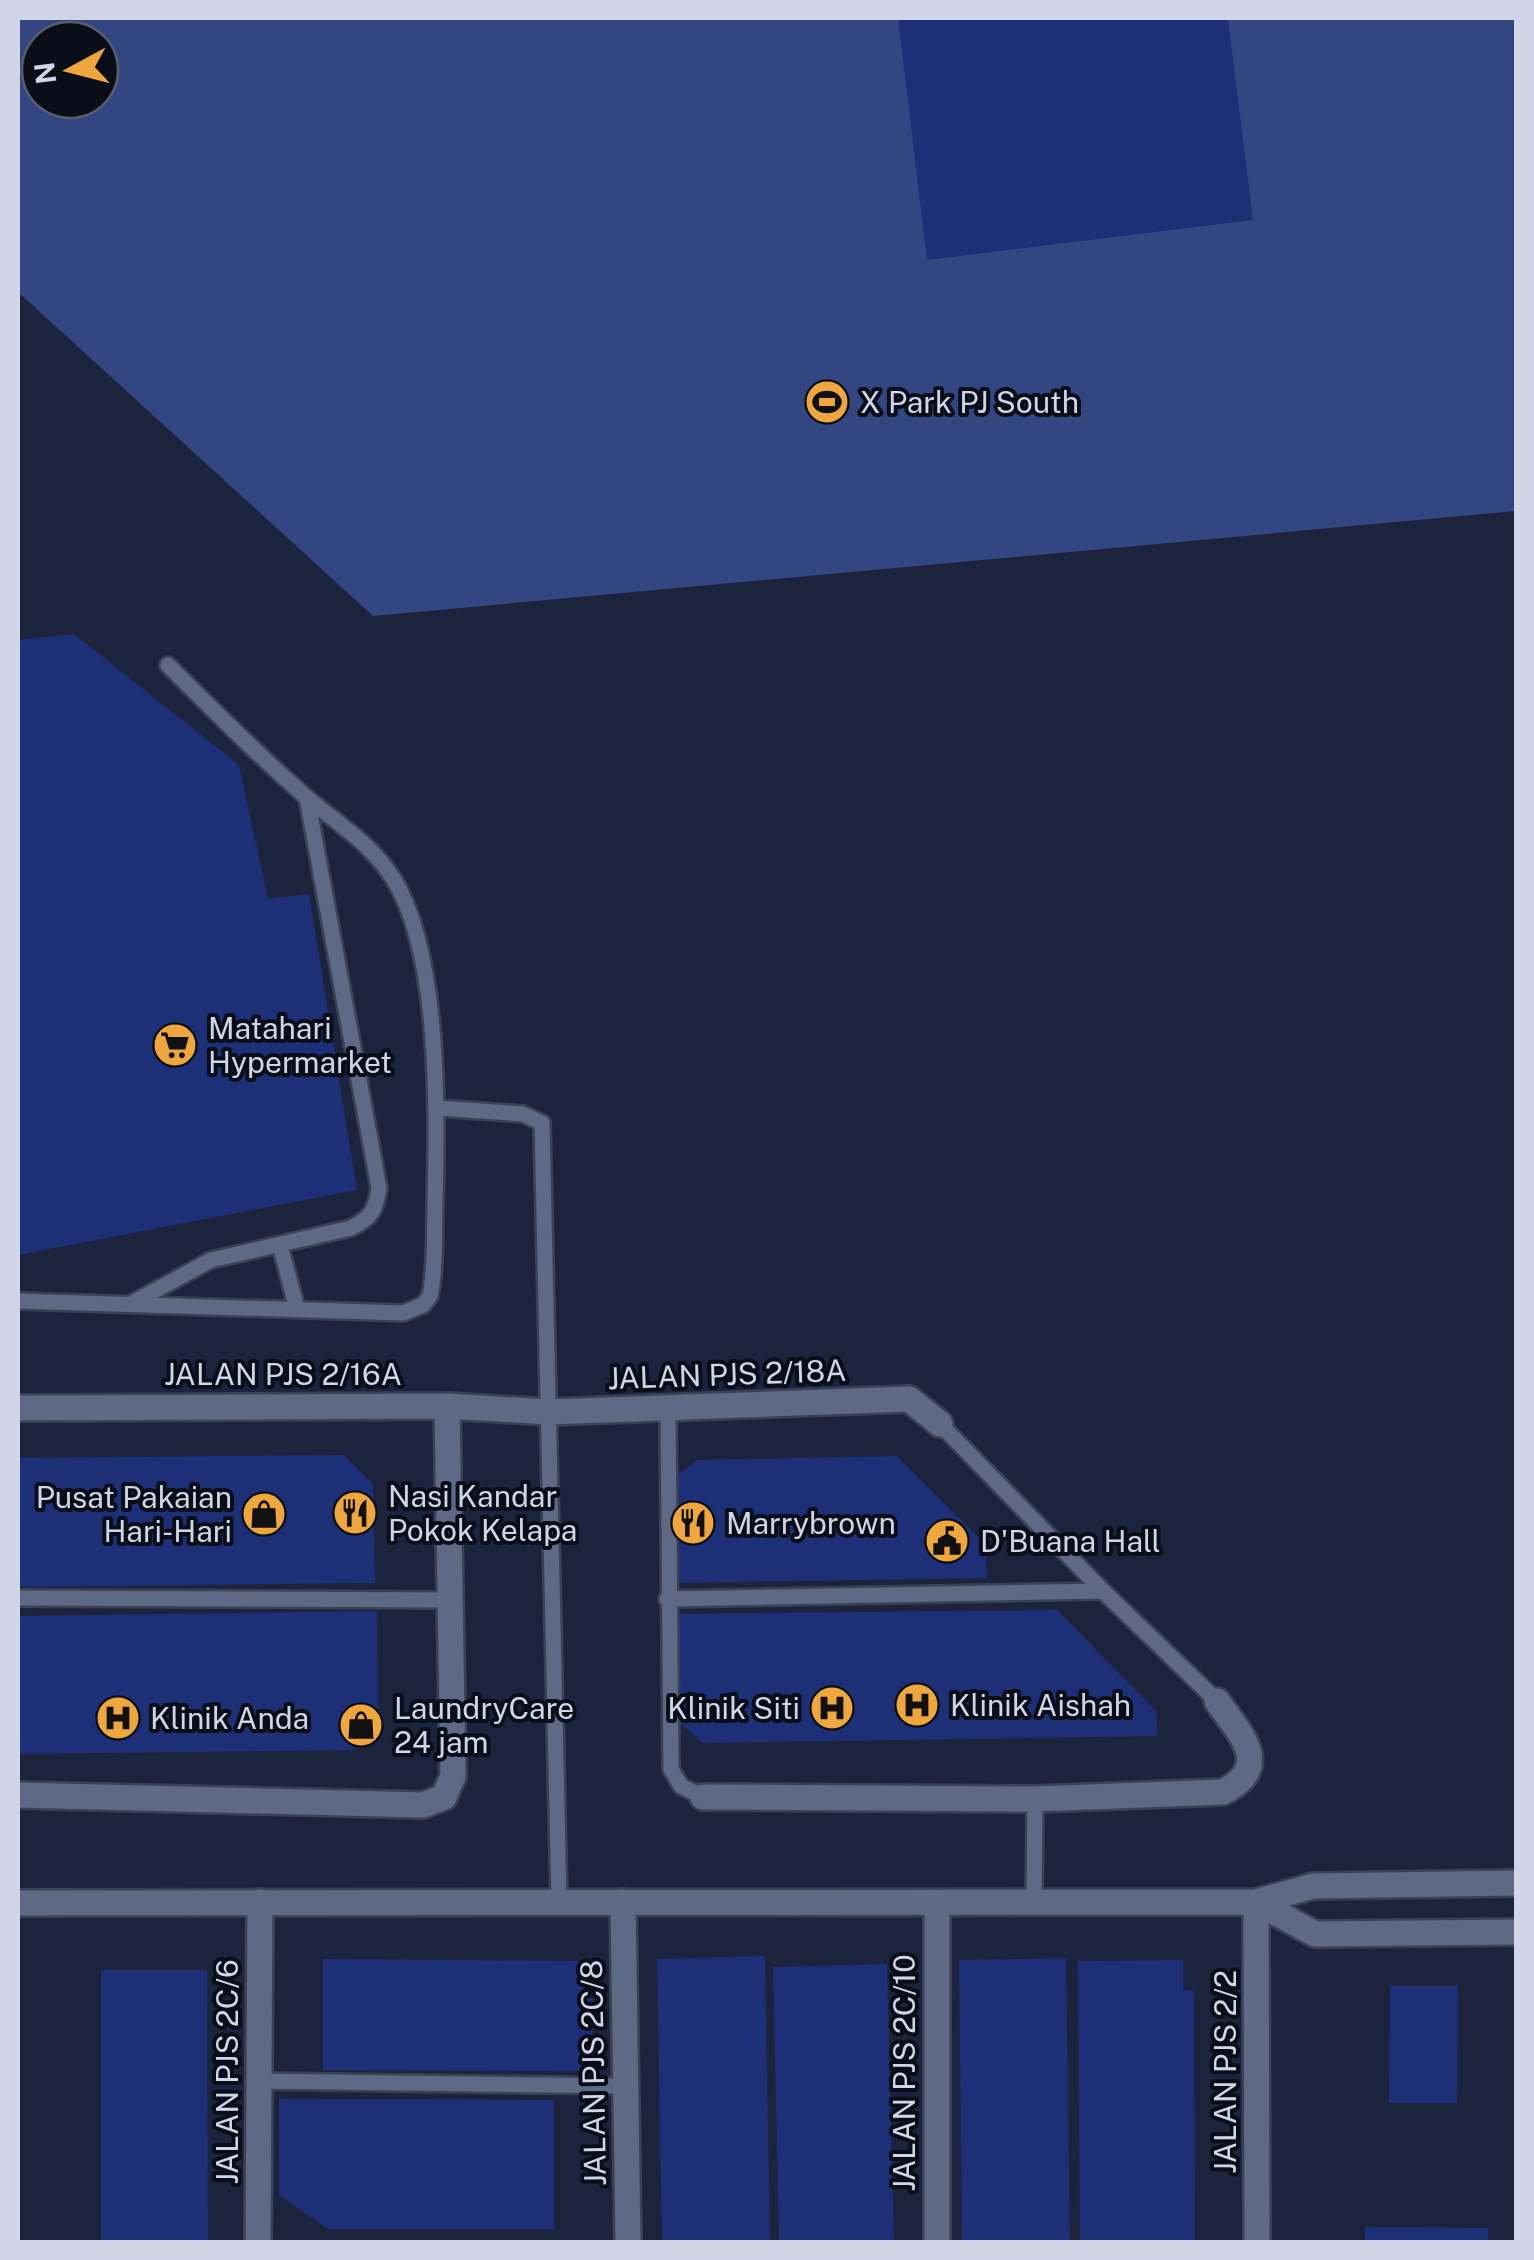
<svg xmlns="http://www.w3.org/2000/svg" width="1534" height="2260" font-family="'Public Sans',sans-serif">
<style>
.green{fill:#334682;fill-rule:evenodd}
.building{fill:#1d2f77}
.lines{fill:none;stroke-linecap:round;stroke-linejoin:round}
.service-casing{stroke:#3b4155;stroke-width:20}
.minor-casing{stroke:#3b4155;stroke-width:30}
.tertiary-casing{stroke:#3b4155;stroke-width:30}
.service{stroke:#5e6985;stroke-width:15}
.minor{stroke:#5e6985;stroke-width:25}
.tertiary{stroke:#5e6985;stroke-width:25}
.labels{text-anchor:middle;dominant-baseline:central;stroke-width:8;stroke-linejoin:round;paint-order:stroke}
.poi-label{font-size:30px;fill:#d0d6e7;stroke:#0a0e18;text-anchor:start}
.street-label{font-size:30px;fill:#d0d6e7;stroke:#0a0e18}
</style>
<rect width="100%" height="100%" fill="#1b243c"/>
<path class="green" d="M18,18H1516V511L373,616L18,292ZM40,40H100V100H40Z"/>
<path class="building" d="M898,18H1228L1253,220L927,260Z
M74,634L239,765L268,899L309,894L357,1190L18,1255V640Z
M344,1455L373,1484L375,1583L18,1587V1458Z
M897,1456L985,1544L987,1578L671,1583L669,1482L697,1460Z
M1057,1610L1156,1711L1158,1736L702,1743L675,1718L674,1614Z
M377,1611L378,1717L353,1750L18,1754V1616Z
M765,1956L770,2242H662L657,1959Z
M1066,1958L1070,2242H962L959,1960Z
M323,1959L593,1961L592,2071L323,2070Z
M1183,1960V1990H1194L1195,2242H1080L1078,1961Z
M887,1964L894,2242H779L773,1967Z
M101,1970H207L208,2242H101Z
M1390,1986H1458L1457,2103H1389Z
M279,2099L554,2100V2229H328L279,2195Z
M1365,2227L1488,2228V2242H1365Z"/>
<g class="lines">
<defs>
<path id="service" d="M437,1108L523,1114L542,1123L559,1902
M280,1245L297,1309
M18,1301L403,1313L423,1305L430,1296C436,1267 434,1235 435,1205C437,1115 441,955 393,878C370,842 336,823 305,796C257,754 212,709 168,665
M134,1302L211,1260L351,1228C371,1218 376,1210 379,1188L307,798
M668,1409L671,1769L681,1786L703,1797
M940,1424L1103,1591L1217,1701
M18,1598L452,1600
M667,1599L1103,1591
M1034,1902L1035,1799
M259,2081L625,2086"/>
<path id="minor" d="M18,1408L447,1406L549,1412L909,1399L940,1424
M18,1795L423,1805L444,1797L453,1776L447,1406
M703,1797L1035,1799L1223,1792C1274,1766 1240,1734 1217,1701
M623,1902L628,2242
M258,2242L260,1902
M937,2242V1904"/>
<path id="tertiary" d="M1256,1902L1257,2242
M1256,1902L1315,1934L1516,1932
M18,1903L1256,1902L1313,1886L1516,1883"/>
</defs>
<use href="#service" class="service-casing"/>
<use href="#minor" class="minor-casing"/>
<use href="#tertiary" class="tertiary-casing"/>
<use href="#service" class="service"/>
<use href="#minor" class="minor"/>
<use href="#tertiary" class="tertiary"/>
</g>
<defs>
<symbol id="stadium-disc" viewBox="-11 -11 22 22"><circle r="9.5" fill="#efa73d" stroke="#0a0e18"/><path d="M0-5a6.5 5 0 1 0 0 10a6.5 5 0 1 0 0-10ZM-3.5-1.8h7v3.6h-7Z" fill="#111"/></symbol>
<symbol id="supermarket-disc" viewBox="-11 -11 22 22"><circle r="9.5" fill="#efa73d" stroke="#0a0e18"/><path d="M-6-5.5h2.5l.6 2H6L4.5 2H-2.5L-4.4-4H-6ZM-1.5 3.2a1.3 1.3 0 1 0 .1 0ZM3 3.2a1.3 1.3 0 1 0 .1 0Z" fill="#111"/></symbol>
<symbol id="restaurant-disc" viewBox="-11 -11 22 22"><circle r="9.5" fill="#efa73d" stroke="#0a0e18"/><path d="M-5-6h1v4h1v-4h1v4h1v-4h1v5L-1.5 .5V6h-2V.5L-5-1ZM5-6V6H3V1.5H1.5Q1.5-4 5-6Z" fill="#111"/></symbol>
<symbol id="shop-disc" viewBox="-11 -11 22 22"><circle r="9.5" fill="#efa73d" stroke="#0a0e18"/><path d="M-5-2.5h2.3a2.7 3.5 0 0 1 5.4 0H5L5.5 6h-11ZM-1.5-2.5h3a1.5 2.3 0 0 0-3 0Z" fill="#111"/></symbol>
<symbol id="civic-disc" viewBox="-11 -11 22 22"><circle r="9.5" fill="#efa73d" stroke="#0a0e18"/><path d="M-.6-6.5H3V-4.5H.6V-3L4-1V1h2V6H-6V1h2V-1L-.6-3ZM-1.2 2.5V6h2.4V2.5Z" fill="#111"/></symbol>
<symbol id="hospital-disc" viewBox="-11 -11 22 22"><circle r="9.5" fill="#efa73d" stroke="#0a0e18"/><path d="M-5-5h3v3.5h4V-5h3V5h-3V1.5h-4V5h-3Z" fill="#111"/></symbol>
</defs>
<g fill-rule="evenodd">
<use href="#stadium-disc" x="802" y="377" width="50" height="50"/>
<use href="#supermarket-disc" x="150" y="1020" width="50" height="50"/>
<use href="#restaurant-disc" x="330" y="1488" width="50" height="50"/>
<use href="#shop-disc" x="239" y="1489" width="50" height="50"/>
<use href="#restaurant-disc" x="668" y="1498" width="50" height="50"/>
<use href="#civic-disc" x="922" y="1516" width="50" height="50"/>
<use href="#hospital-disc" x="892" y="1680" width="50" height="50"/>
<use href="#hospital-disc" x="807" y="1683" width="50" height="50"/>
<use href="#hospital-disc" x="93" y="1693" width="50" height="50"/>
<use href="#shop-disc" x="336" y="1700" width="50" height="50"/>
</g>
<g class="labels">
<g class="poi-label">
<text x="860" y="402">X Park PJ South</text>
<text x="208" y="1028">Matahari<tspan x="208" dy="34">Hypermarket</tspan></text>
<text x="388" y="1496">Nasi Kandar<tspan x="388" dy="34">Pokok Kelapa</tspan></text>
<text x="232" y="1497" text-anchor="end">Pusat Pakaian<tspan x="232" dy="34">Hari-Hari</tspan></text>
<text x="726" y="1523">Marrybrown</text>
<text x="980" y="1541">D'Buana Hall</text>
<text x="950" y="1705">Klinik Aishah</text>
<text x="394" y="1708">LaundryCare<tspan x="394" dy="34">24 jam</tspan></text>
<text x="800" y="1708" text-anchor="end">Klinik Siti</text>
<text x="150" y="1718">Klinik Anda</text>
</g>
<g class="street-label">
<text x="283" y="1374">JALAN PJS 2/16A</text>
<text transform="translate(727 1374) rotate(-2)">JALAN PJS 2/18A</text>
<text transform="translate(227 2072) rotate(-90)">JALAN PJS 2C/6</text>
<text transform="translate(1225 2072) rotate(-90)">JALAN PJS 2/2</text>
<text transform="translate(593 2073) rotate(-91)">JALAN PJS 2C/8</text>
<text transform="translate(904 2073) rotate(-90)">JALAN PJS 2C/10</text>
</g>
</g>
<rect width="1534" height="2260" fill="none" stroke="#d0d6e7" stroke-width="40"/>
<g transform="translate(70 70) rotate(263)"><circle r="48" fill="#0a0e18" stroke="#595e6b" stroke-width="2.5"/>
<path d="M0-8L18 38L0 25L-18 38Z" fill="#efa73d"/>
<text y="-15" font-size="28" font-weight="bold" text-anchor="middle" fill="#d0d6e7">N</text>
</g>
</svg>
